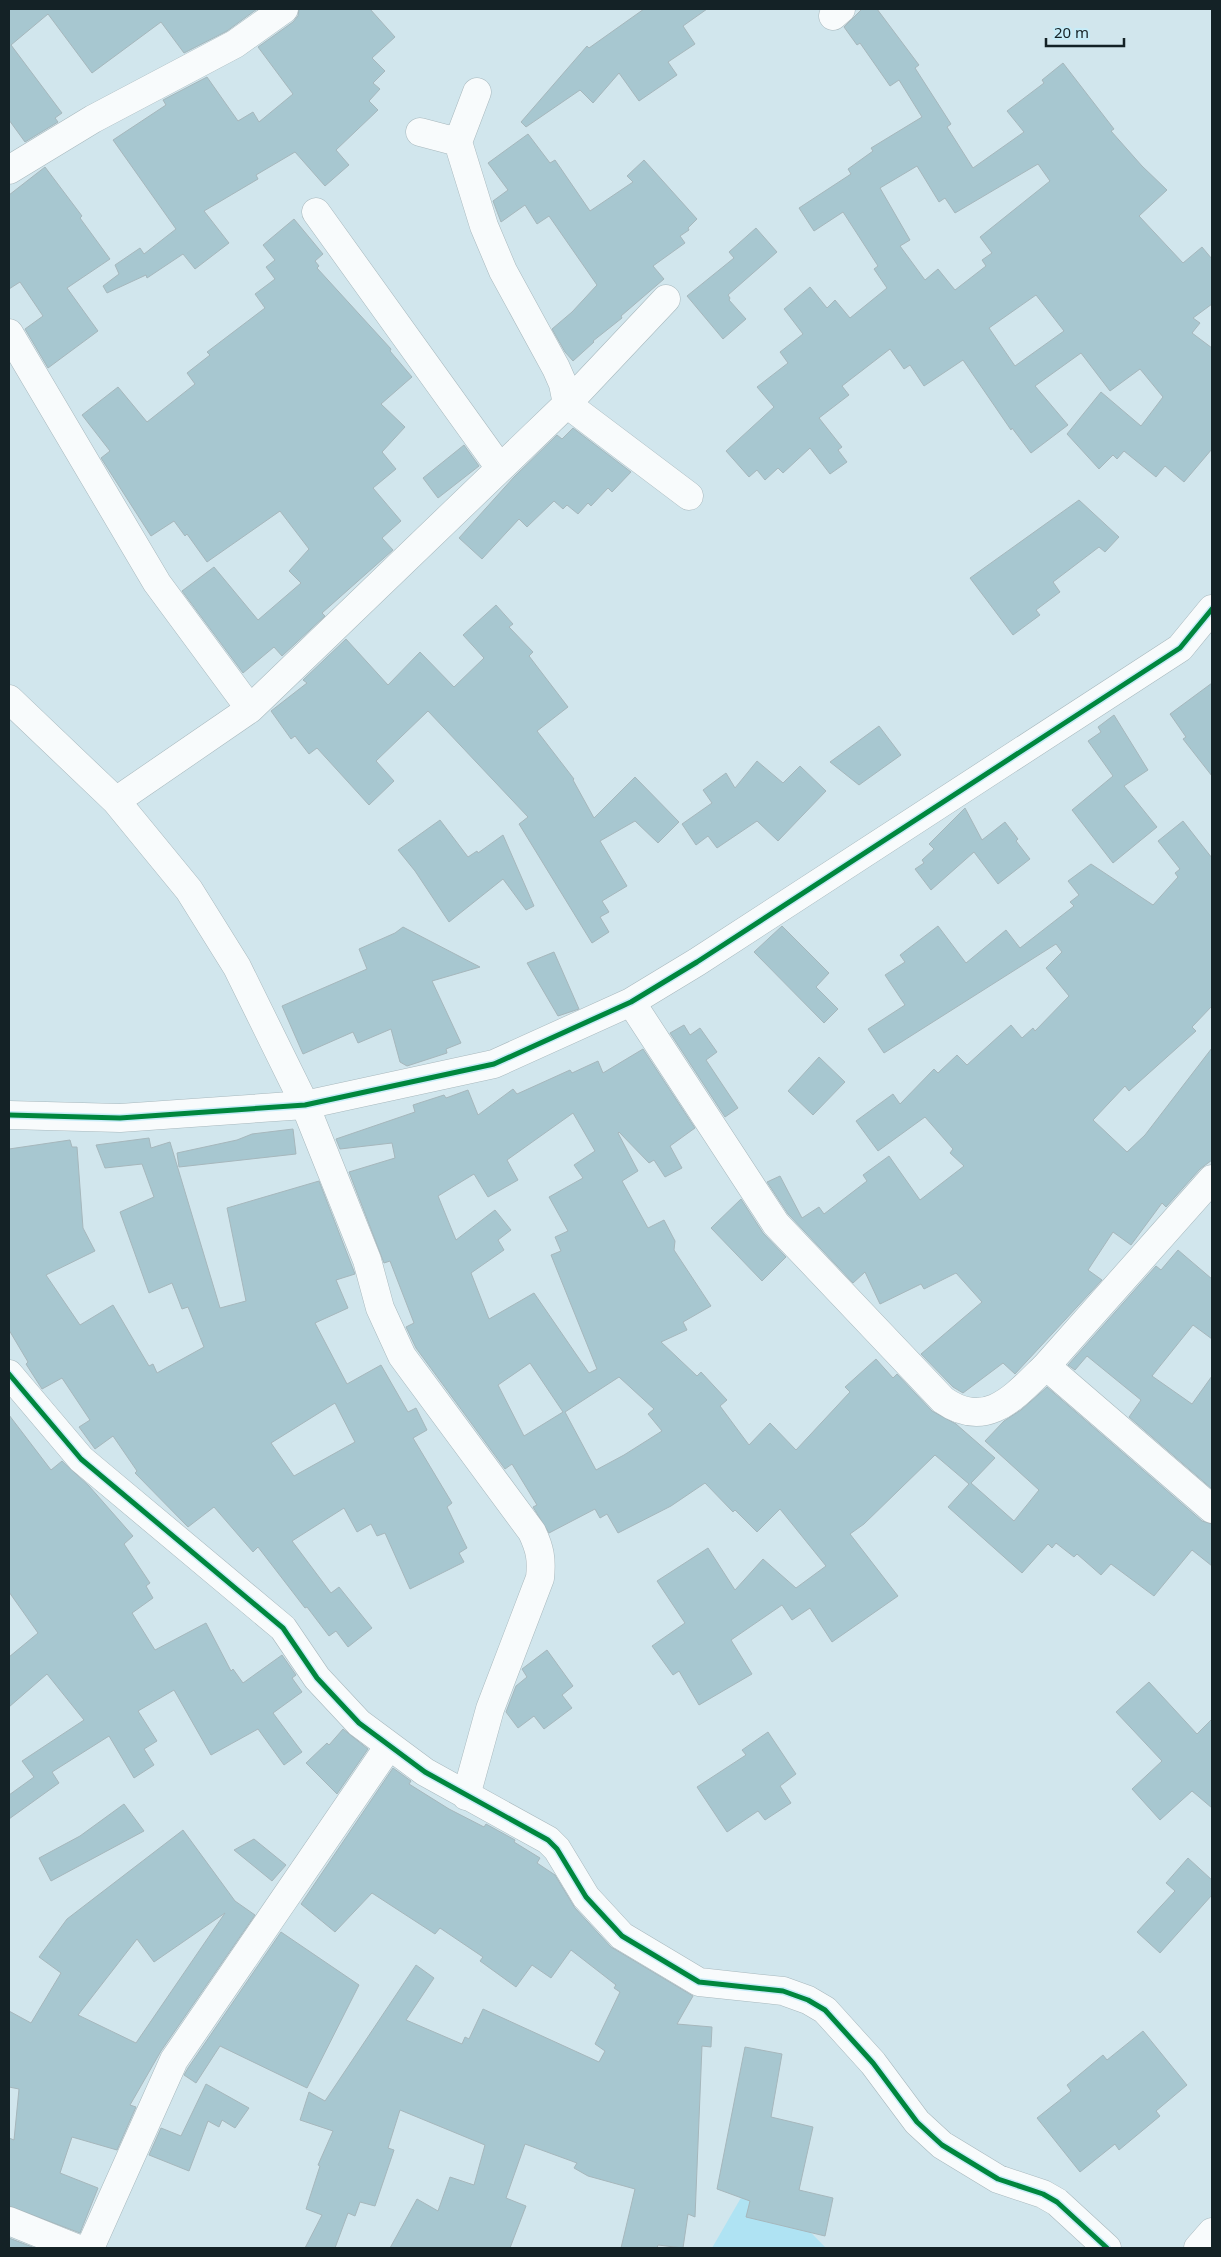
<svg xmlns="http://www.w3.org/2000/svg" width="1221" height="2257" font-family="'Noto Sans',sans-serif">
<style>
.green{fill:#afe3f3}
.building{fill:#a7c7d0;stroke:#a6b7bc;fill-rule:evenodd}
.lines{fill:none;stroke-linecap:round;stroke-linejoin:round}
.street-casing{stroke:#a8b8bd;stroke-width:29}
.street{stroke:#f8fbfc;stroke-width:28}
.cycleway-casing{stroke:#c6ecf8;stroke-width:8}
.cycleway{stroke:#00873e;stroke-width:5}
</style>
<rect width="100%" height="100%" fill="#d1e6ed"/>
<path class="green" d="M769,2190L826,2248H712L742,2196Z"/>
<path class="building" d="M9,9H257L227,31L184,53L161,22L92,73L48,14L11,45L62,113L55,118L58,122L25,142L9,120Z
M299,9H370L395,37L372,58L385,71L373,83L380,89L369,101L378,110L336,150L349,165L325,186L295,152L256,175L258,179L204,211L229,243L195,269L183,254L147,278L146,275L107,293L103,286L119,274L115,265L140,248L144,254L176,229L113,140L166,105L163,100L207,77L238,121L253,112L259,122L293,94L258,47L293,22L298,16Z
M644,9H707L683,26L695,44L668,62L677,75L639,101L619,73L593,103L580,90L526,127L521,122L587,46L589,48Z
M862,9H877L919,65L915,68L951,124L947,127L973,168L1024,132L1007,111L1044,83L1042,80L1063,63L1114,129L1111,131L1142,166L1167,190L1139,216L1183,263L1202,247L1212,259V304L1193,318L1200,323L1192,333L1212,348V449L1184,482L1165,466L1156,477L1124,451L1117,459L1113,455L1099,469L1067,434L1101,392L1141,426L1163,397L1140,369L1110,391L1081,353L1035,386L1068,425L1031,453L1012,428L1011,430L963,360L924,386L910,365L904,369L890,349L842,386L849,395L819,418L842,447L838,450L847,462L830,474L810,448L783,473L778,468L765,480L757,470L749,477L726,451L774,407L757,387L788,363L780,352L803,334L784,309L810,287L827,308L835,300L850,318L887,288L874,269L878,266L843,212L814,231L799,208L851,174L848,169L873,151L871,148L922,117L899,80L890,86L860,43L857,45L844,27ZM1038,164L1050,181L980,237L992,253L982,260L986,266L955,290L938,269L925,280L900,246L910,240L880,188L917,166L939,202L945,198L955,213ZM1036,295L1064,331L1015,366L989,328Z
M528,134L550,163L555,160L590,211L633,182L627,176L644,160L697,219L688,228L689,230L680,236L685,243L653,266L664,279L621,316L622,318L593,341L594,342L573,361L565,352L552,329L572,312L597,285L549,216L537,224L525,205L501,222L493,201L508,190L488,163Z
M45,167L82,216L80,218L110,259L67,288L98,331L48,368L25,329L43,316L20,282L9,289V195Z
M294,219L323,254L315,261L319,266L317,268L391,349L390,351L412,377L381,404L405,427L382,452L396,469L373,488L401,521L382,538L393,550L322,613L325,616L282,656L274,647L243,673L182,591L214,567L258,620L301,583L289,571L309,549L280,511L207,562L187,534L185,536L174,521L151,536L101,458L110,451L82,415L118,387L147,422L195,384L187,373L210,355L207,352L265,308L255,294L275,279L266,267L275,260L263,245Z
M756,228L777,252L728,295L730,298L729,300L746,319L723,339L687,296L734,258L729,252Z
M573,428L631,472L612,492L608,488L591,506L588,503L578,514L567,505L563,509L554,501L527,527L519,519L482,559L459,538L514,477L557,435L562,439Z
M464,445L479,466L438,498L423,478Z
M1079,500L1119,537L1105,552L1099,547L1053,582L1060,592L1036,610L1040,615L1013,635L970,578Z
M496,605L513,624L509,627L533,652L529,656L568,707L537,731L574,779L573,780L594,818L635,777L679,822L658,843L635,821L600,841L627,886L602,901L609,912L600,917L609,932L592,943L519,824L528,817L428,711L376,761L394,781L369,805L317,748L309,754L295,736L291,739L271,711L307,683L303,680L346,639L388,685L420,652L454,687L484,658L463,635Z
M1212,683V776L1183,739L1186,737L1170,714Z
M1114,715L1148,770L1124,786L1157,827L1113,863L1072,810L1113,776L1088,741L1101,732L1098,727Z
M879,726L901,755L859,785L830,762Z
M757,761L783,783L800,766L826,791L778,841L757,821L717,848L708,836L696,845L682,824L712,803L703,790L726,773L735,788Z
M965,808L982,840L1005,822L1018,839L1016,841L1030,859L998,884L974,852L931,890L915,869L924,863L922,860L934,849L929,844Z
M440,820L468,857L477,851L478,853L503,835L534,906L526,910L503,879L449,922L415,871L398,850Z
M1183,821L1212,858V1006L1192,1027L1196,1031L1129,1091L1125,1086L1093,1120L1127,1152L1145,1135L1212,1048V1160L1200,1169L1166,1207L1162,1203L1131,1245L1113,1232L1088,1270L1102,1280L1015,1374L1003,1363L963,1393L953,1387L921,1354L982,1302L956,1273L924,1289L921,1284L880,1304L865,1272L853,1283L788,1214L767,1182L780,1176L802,1218L819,1207L824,1214L867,1181L863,1175L889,1156L920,1200L964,1166L950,1153L953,1149L925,1117L878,1151L856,1121L893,1094L900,1104L934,1069L938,1073L957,1055L967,1065L1011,1025L1022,1038L1033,1028L1035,1031L1069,996L1046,968L1062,952L1056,944L884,1053L868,1029L905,1005L885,975L905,962L900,955L938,926L966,963L1006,930L1020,948L1074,906L1070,902L1079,895L1068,881L1091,864L1153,905L1178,877L1175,873L1180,869L1158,841Z
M782,926L829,973L816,987L838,1009L824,1023L754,952Z
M403,927L480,967L432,981L461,1043L446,1049L447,1053L407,1066L400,1062L391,1029L358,1043L353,1032L303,1054L282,1006L367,969L359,949L395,933Z
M554,952L579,1009L558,1016L527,963Z
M684,1025L690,1035L700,1028L717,1052L706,1060L738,1108L725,1117L670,1033Z
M643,1049L695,1128L670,1146L682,1168L665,1177L654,1160L649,1163L619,1132L618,1133L638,1171L622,1181L648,1228L664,1220L675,1241L674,1250L711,1306L683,1322L687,1330L661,1342L697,1376L701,1372L727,1400L720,1406L749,1445L770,1423L796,1450L850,1392L845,1387L876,1359L893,1378L897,1374L932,1411L956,1424L995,1458L971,1483L1014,1521L1039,1490L985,1441L1004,1421L1021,1410L1047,1387L1202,1521L1212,1524V1566L1192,1550L1154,1596L1111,1564L1101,1575L1077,1554L1074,1557L1056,1543L1052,1548L1048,1544L1022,1573L948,1507L969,1484L935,1455L864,1524L850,1534L898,1596L832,1642L810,1608L792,1620L782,1605L731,1640L752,1674L699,1705L679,1671L673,1675L652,1646L685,1623L657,1581L708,1548L735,1590L763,1559L796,1588L826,1566L780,1509L757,1532L735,1510L733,1512L705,1483L671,1506L618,1533L607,1514L600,1518L595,1509L549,1533L533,1507L537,1505L512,1464L505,1469L416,1348L406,1327L414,1323L390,1261L384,1263L349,1172L395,1158L392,1143L340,1149L336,1139L415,1112L413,1105L444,1095L446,1098L468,1090L478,1115L513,1089L517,1094L570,1070L572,1073L598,1061L603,1073ZM573,1113L595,1151L574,1165L583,1178L549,1197L568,1231L555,1237L561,1251L551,1255L597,1369L589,1373L534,1293L489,1319L471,1273L504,1250L498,1240L511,1230L495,1210L456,1240L438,1196L474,1174L488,1197L518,1180L507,1160ZM530,1363L563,1412L524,1436L498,1385ZM619,1377L654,1409L648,1414L662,1431L624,1455L596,1470L565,1412Z
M819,1057L845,1082L813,1115L788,1091Z
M293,1129L296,1154L179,1167L177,1153L237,1140L252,1134Z
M149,1138L151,1148L170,1142L220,1308L246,1301L227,1208L319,1181L355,1274L336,1280L348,1308L315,1323L347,1384L381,1365L408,1412L416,1408L427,1430L413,1438L452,1503L447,1507L467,1548L459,1553L464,1562L410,1589L385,1533L377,1536L371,1524L357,1532L344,1508L292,1541L331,1593L339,1587L372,1628L348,1647L336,1631L329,1636L307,1607L305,1608L258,1547L253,1552L214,1507L188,1527L135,1473L137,1471L113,1436L95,1449L79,1427L90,1420L62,1378L42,1389L26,1364L28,1362L9,1330V1149L70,1140L72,1147H77L83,1228L95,1251L46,1275L80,1325L113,1305L149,1366L153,1364L157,1373L204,1347L188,1307L182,1309L172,1283L149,1293L120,1212L154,1197L142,1164L105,1168L96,1145ZM335,1403L355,1442L294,1476L271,1443Z
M741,1199L763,1233L786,1257L762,1281L711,1228Z
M1178,1250L1212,1279V1339L1193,1325L1152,1376L1192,1404L1212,1376V1489L1129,1417L1141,1400L1087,1356L1075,1370L1068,1365L1156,1266L1161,1270Z
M9,1415L51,1470L62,1461L89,1486L133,1536L124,1544L150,1583L146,1586L153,1598L132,1613L155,1650L206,1623L231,1671L233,1669L243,1683L282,1655L296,1675L292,1678L302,1692L273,1713L302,1752L284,1765L258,1729L211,1755L174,1690L138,1711L157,1741L144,1749L154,1765L134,1778L109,1736L52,1772L59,1783L9,1819V1795L34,1777L22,1761L84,1720L47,1674L9,1707V1657L38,1633L9,1592Z
M547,1650L573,1686L562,1695L572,1708L544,1729L534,1716L518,1728L506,1712L516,1686L527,1677L522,1669Z
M1149,1682L1197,1734L1212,1719V1808L1192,1791L1160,1820L1132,1789L1162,1761L1116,1712Z
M343,1729L368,1749L337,1794L306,1763L327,1743L329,1745Z
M768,1732L796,1774L780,1786L791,1803L765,1820L758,1811L727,1832L697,1787L746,1755L742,1750Z
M393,1768L411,1781L409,1784L449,1809L484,1827L486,1824L515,1840L514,1842L540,1858L537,1863L555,1875L575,1908L611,1947L693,1996L677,2024L712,2027L711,2047L702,2046L695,2217L688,2214L683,2248L658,2245L657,2248H621L635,2189L588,2176L574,2168L577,2163L525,2144L506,2198L526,2206L510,2248H390L417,2199L438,2211L450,2177L474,2185L485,2145L400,2110L388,2148L394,2150L375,2206L360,2202L355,2216L348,2213L335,2248H305L322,2215L306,2209L320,2166L318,2165L333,2131L300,2120L309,2092L325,2101L416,1965L434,1978L406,2020L462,2044L465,2037L469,2039L483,2009L599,2062L605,2051L595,2044L620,1992L614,1988L616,1985L571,1950L551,1978L532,1965L516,1987L480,1961L483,1957L440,1928L435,1934L372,1893L335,1932L301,1904Z
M124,1804L144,1831L51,1881L39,1858L80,1836Z
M183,1830L235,1901L255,1915L161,2051L130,2105L136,2107L117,2150L72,2137L60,2173L98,2188L80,2233L9,2206V2138L14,2140L19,2089L9,2087V2011L31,2023L61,1973L39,1957L67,1919ZM225,1913L136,2043L78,2015L137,1939L154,1962Z
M254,1839L286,1865L272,1881L234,1850Z
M1188,1858L1212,1880V1895L1160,1953L1137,1932L1175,1891L1166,1883Z
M281,1932L359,1985L307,2088L220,2046L196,2083L184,2075L188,2068Z
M1143,2031L1187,2085L1156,2111L1160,2116L1119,2150L1115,2144L1080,2172L1037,2118L1071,2091L1067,2085L1103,2055L1107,2060Z
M745,2047L782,2054L771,2117L813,2127L799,2190L833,2198L825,2236L746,2217L750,2201L717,2189Z
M206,2084L249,2108L235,2128L222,2120L219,2127L208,2121L189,2171L149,2155L161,2128L181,2136Z
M9,2238L35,2248H9Z"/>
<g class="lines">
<defs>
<path id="street" d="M833,16L841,9
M420,132L458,142
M9,170L93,119L235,44L284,9
M316,212L500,468
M666,299L567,404L689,496
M9,333L157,583L250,709
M9,699L116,801L189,890L237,967L305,1105L367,1260L380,1308L402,1356L532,1532C540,1549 542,1559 540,1578L490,1709L466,1796
M116,801L250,709L567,404L563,384L556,368L503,271L484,226L458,142L477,92
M631,1002L776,1224L943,1400C987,1431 1015,1396 1046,1366L1212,1509
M9,1115L120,1118L305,1105L494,1064L631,1002L697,962L1180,648L1212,609
M1046,1366L1212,1179
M9,1374L81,1459L283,1628L317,1678L359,1723L425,1772L548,1840L557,1849L586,1897L622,1936L699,1982L783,1991L808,2000L825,2010L873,2063L917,2122L942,2145L998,2179L1043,2194L1057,2202L1107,2248
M9,2221L76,2248
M90,2248L174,2060L389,1746
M1198,2248L1212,2232"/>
</defs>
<use href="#street" class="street-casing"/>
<use href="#street" class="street"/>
<defs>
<path id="cycleway" d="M9,1115L120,1118L305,1105L494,1064L631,1002L697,962L1180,648L1212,609
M9,1374L81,1459L283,1628L317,1678L359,1723L425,1772L548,1840L557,1849L586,1897L622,1936L699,1982L783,1991L808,2000L825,2010L873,2063L917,2122L942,2145L998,2179L1043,2194L1057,2202L1107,2248"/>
</defs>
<use href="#cycleway" class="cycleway-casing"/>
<use href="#cycleway" class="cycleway"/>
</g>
<rect width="1221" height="2257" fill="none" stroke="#142226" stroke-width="20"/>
<path d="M1046 38v8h78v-8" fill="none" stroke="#142226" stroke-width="2.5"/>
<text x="1054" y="38" font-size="15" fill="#142226" stroke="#c6ecf8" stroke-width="4" paint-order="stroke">20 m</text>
</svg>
